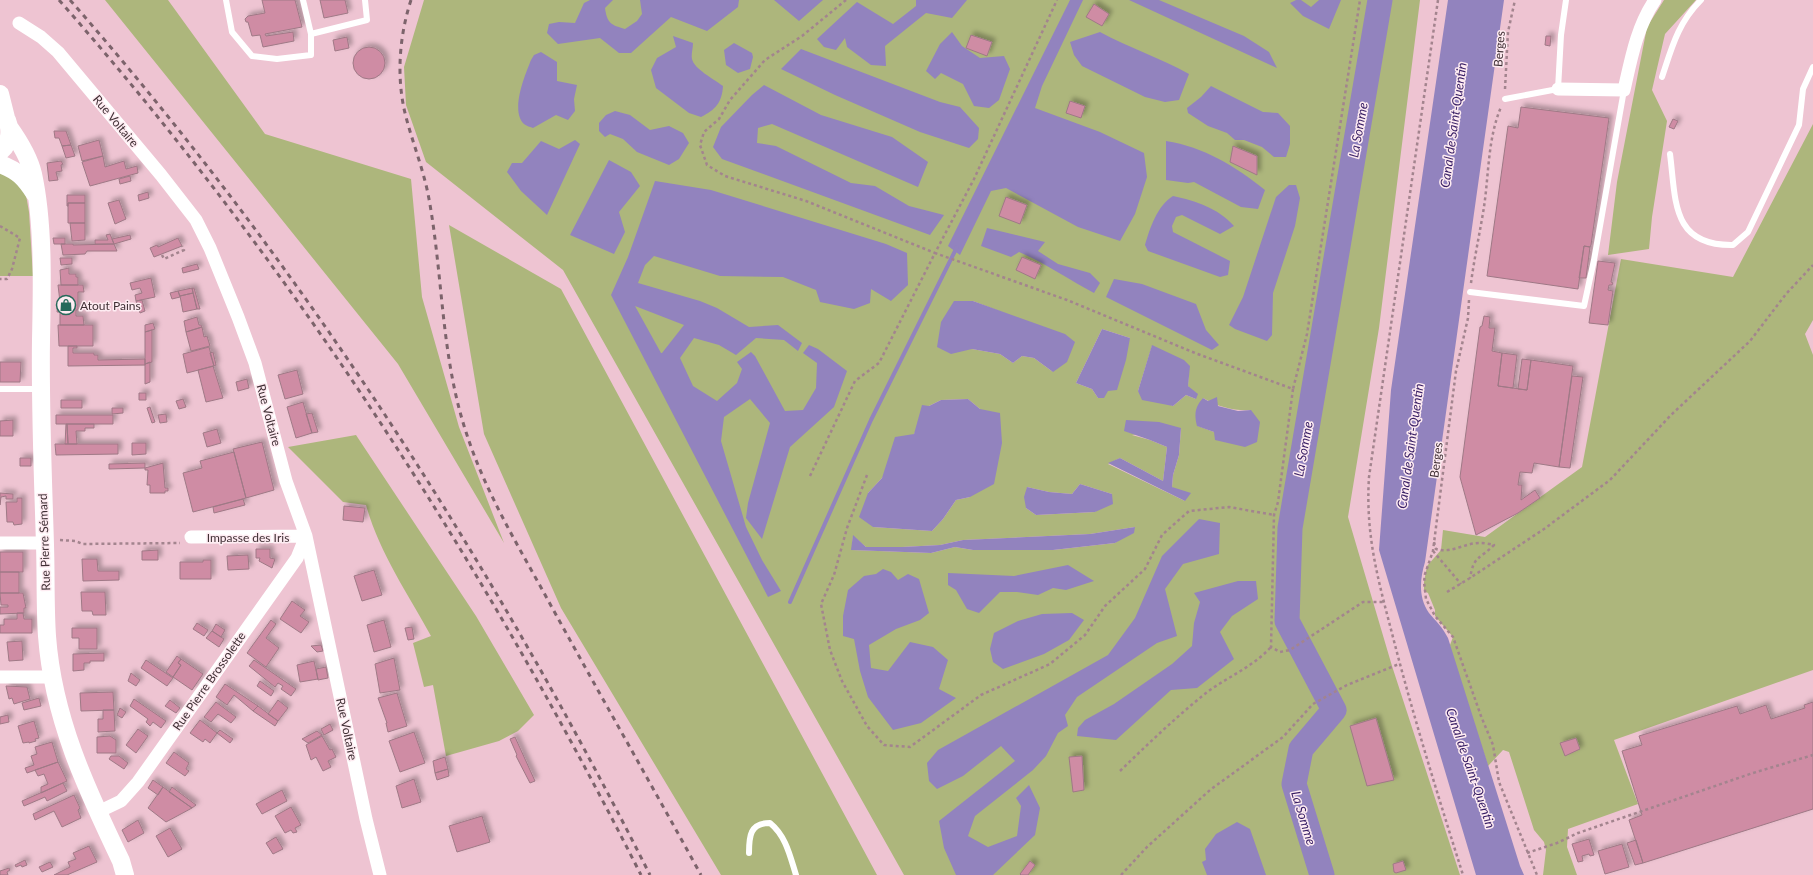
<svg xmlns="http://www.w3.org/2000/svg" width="1813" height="875" font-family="Lato,sans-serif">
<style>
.green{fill:#adb67c;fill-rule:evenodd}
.water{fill:#9283be;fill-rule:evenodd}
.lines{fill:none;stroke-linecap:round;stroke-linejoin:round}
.stream{stroke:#9283be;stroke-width:4}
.river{stroke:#9283be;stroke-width:25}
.building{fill:#cf8ca4;stroke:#9f7986;filter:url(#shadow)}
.path{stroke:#a3848e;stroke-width:2.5;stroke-dasharray:3 3;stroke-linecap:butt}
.lane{stroke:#fff;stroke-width:6}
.street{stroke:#fff;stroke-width:13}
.secondary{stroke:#fff;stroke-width:18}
.rail{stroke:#7c636b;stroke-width:3;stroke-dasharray:5 5;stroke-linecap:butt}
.labels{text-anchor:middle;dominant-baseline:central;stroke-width:3;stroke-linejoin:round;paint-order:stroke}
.street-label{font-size:12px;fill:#403035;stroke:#feecf2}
.poi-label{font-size:12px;fill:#403035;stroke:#feecf2;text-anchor:start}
.water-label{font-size:13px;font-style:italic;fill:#371d64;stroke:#feecf2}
</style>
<defs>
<filter id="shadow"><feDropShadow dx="3.5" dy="-3.5" stdDeviation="2" flood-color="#0004"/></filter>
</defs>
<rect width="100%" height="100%" fill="#eec4d2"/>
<path class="green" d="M105,0H168L265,134L411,179L422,297L459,427L504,543L398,364Z
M424,0H1420L1379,328L1348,517L1392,666L1460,875H904L563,270L426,162L406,105L404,67ZM973,301L1017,318L1053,372L1034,358L1022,356L1013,363L1000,354L972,349ZM1102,329L1130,338L1098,398L1092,389L1076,383ZM1152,346L1189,366L1188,386L1196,399L1186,395L1173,406L1138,391ZM1203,398C1218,407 1234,411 1251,410L1214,432L1198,426ZM968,399L980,409L970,497L956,500L943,519L932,531L873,527L868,493L882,478L914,434L929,406L941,400ZM1181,428L1179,455L1173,475L1172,487L1185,501L1108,464L1120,458L1163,481L1167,447L1150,440L1132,435ZM1080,484L1112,494L1095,512L1036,515L1026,508L1027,487L1049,492L1072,494ZM1135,527L1115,543L1053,550H973L955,547L931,553L852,550L853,536L866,547H902L940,545L963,540L1090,534Z
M1664,0H1696L1665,34L1652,90L1667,121L1652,217L1649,249L1608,255L1617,182L1647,27Z
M1813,124V320L1805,334L1813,355V670L1614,740L1638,804L1568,829L1567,847L1577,875H1543L1546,850L1544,842L1534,830L1509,752L1503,750L1488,766L1451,653L1450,645L1453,637L1435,616V610L1428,593L1424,591V582L1427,566L1441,550L1443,530L1485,537L1582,467L1621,259L1733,277Z
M0,173L23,178L29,212L33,276H0Z
M449,225L561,289L877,875H721L561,608L484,434Z
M356,435L476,616L534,715L518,731L499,741L446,756L433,685L424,687L413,643L431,636C408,594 379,552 366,505L343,502L288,447Z"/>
<path class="water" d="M590,0H613L605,8C607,23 611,25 625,29L637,21L642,14L640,0H739L738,7L707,31L671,17L631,53H619L600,38L558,44L547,33L549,24L559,22L575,23L584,3Z
M774,0H823L799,21Z
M916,0H967L952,18L926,13L885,46L886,66L871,65L847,47L845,38L836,50L824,47L817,39L857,2L893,24L916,6Z
M1070,0H1083L1042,86L1035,108L1100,132L1144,153L1147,177L1135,214L1120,241L1078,227L1006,188L991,191L960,255L948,246Z
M1129,0H1159L1244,36L1269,52L1277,68Z
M1296,0H1301L1311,7L1319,0H1341L1329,29L1303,16L1290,3Z
M1448,0H1504L1425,562C1420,579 1418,597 1429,613C1436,621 1443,628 1448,638L1520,866L1524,875H1476L1379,550L1391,390Z
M952,32L962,46L980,58L1004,56L1010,69L999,100L989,108L974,106L963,84L941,73L935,79L926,71L940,44Z
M1100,32C1129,48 1161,58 1189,74L1179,100L1165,102L1145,97L1082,66L1074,55L1070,42Z
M673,36L693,43C693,48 691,55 692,59C694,69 714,79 723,86C722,103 715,110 701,117L689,113L656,88L651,70L657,58L676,47Z
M734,43L752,53L753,57L750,69L738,73L726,65L724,50Z
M801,49L940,102L960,107L979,128L978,139L969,148L920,132L835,95L781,69Z
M541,52L557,62V81L577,85L574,99L575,111L568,120L556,115L533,128C531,127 526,126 524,124C510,111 525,75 531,60L534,55Z
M764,85L821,115L892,137L928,162L918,187L772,124L758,128L757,143L776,146L851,183L875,186L909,206L944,215L930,235L722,159L713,147L721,127L752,95Z
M1211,86L1263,112L1278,113L1290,126V144L1286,157H1274L1262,147L1244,140H1235L1227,133L1208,126L1188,113L1187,108L1201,97Z
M615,111L630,115L650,130L669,126L683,133L689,143L679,159L669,165L637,152L623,139L610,134L605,137L599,131V123L606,115Z
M575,140L580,144L547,215L521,191L507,172L512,163H522L541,141L559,149Z
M1166,141C1204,147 1235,166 1265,190L1258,209L1241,207L1194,182L1188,183L1166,180Z
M609,160L631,172L640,186L619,212L625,232L614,254L570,235Z
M655,181L711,190L886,244L907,253L908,285L891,301L871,289L870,303L854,309L820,302L816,290L783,277L720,276L654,256L645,265L638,283L700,301L717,308L749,327L778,325L802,343L798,351L784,340L756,338L736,355L719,345L694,338L680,358L693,386L717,401L737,383L742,369L737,362L751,352L755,356L785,411L803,410L816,388L817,363L803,353L809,345L818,349L847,371L834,407L790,447L762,539L746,518L748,503L770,423L750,399L724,417L721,441L746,527L762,560L781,591L768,597L611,295L628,257ZM635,306L684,325L662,353H661Z
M1289,185H1296L1300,198L1295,226L1273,293L1272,335L1267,341L1235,329L1229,325L1243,297L1276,197Z
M1173,196C1196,201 1218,208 1234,226L1220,234L1182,215L1176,217L1172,226L1173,232L1230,261L1228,275L1220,277L1148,251L1145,245C1150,228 1157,206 1173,196Z
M987,228L1045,242L1038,251L1058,264L1090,273L1100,283L1094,293C1068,279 1045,263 1019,252L1011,257L981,246Z
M1114,279L1142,284L1196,304L1206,330L1219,345L1212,350L1106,297Z
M954,301H973L1065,334L1075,342L1067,362L1053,372L1034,358L1022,356L1013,363L1000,354L972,349L951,354L937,347L941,322Z
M1102,329L1130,338L1126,360L1117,390L1108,391L1104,398H1098L1092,389L1076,383Z
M1152,345L1184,360L1190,366L1188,386L1198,394L1196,399L1186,395L1173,406L1142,400L1138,391Z
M1217,397L1218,406L1238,411L1251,410L1260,422L1257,442L1245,447L1215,440L1214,432L1197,426C1194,414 1195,407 1203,398L1208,401Z
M968,399L980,409L1000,413L1002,443L994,484L970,497L956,500L943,519L932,531L873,527L859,517L868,493L882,478L895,437L914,434L922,405L929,406L941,400Z
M1126,420L1159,422L1181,428L1179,455L1173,475L1172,487L1191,493L1185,501L1108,463L1120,458L1163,481L1167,447L1150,440L1124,431Z
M1080,484L1112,494L1113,504L1095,512L1036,515L1026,508L1024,497L1027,487L1049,492L1072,494Z
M1199,519L1220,523L1219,554L1183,564L1165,589L1177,636L1157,643L1077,697L1065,715L1068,726L1058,733L1046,756L1033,770L975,816L968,836L988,847L1017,836L1021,806L1016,798L1029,785L1040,808L1035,835L993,875H956L944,848L939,821L1015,761L1001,746L963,776L937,789L929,781L927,763L938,750L1108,655L1135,618L1162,556Z
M1135,527L1134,533L1115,543L1053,550H973L955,547L931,553L851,550L853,535L866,547H902L940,545L963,540L1090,534Z
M1068,565L1094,581L1066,590L1053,588L1038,595L1017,592H1000L979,613L967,609L956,590L948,585V573L1014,576Z
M883,569L891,572L898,580L908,574L919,579L929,613L920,620L896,629L869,645L871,668L888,671L910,642L933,647L948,660L939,689L956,698L921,723L893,730L868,697L860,671L854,639L843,636V616L848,590L864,576L876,574Z
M1238,581H1256L1258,599L1232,616L1220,632L1234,659L1197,688L1171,690L1116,740L1077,736L1078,728L1085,720L1114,704L1172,664L1192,646L1194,623L1200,602L1194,593Z
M1072,613L1084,620L1069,640L1044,654L1003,669L993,662L990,649L994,633L1018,621L1042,614Z
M1237,822L1250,829L1266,875H1207L1202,862L1206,860L1205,849L1216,834Z"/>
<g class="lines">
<path class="stream" d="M790,602L871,420L957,247"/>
<path class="river" d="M1322,875L1294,784L1301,749L1334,710L1287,621L1290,528L1380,0"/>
</g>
<path class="building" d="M262,0H295L302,27L265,34L266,36L293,32L294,41L263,47L260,35L252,36L248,22H246L245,19L248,16L265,13Z
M320,0H345L348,13L324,18Z
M1094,4L1109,14L1102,26L1086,17Z
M971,35L992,42L987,56L966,48Z
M1546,36H1551L1550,46L1545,45Z
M347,37L349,48L335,51L333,40Z
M353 63a16 16 0 1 1 32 0a16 16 0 1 1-32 0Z
M1070,101L1085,106L1081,118L1066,113Z
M1521,107L1609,118L1591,245L1590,247L1584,246L1578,289L1487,276L1508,126L1518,128Z
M1673,119L1678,121L1674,129L1669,127Z
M54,131H66L71,145L62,146L59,138H55Z
M99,140L103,156L82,161L78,146Z
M71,145L75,156L66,158L62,146Z
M1233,146L1257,156V175L1230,162Z
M103,156L105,167L124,161L126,169L137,166L138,173L90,186L82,162Z
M61,161L63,164L61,165L62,171L56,172L58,180L49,181L47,163Z
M130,176L131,181L120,184L119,179Z
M148,192L149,198L139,201L138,195Z
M67,195H85V203H68V206H67Z
M1006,197L1027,205L1020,224L999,216Z
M119,200L126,219L115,224L108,203Z
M68,203H85V223H68Z
M70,223H85V240L72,241Z
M110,234L114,244H95V240H108L106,235Z
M130,235L131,239L114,244L112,239Z
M53,238H65V244H54Z
M178,238L182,246L154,257L150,248L157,245L158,247Z
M61,244H73V245L114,244L117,251H87L85,254L63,255Z
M1584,246L1590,247L1586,278H1579Z
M1022,257L1041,265L1035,279L1016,270Z
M60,258H72V264L61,265Z
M1598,261L1615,263L1611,282L1613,283L1612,285H1609L1608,290L1613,291L1608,325L1589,323Z
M197,264L199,269L183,273L182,268Z
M69,268V274H76V277H78V285H61L60,270Z
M151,278L155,297L136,301L135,295L142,293L140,288L132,290L130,283Z
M58,285H83L84,292H78V310H76V316H83L84,325H60V312H57L58,302H60Z
M192,288L193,293L180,296L178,291Z
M192,288H194L200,309H197Z
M178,291L180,297L172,299L170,293Z
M193,293L197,309L183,312L180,296Z
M142,300L145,311L140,313L136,301Z
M1484,316L1490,317L1489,328H1495L1492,351L1502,353L1498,386L1527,390L1531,360L1573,366L1559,467L1534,463L1532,473L1520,472L1518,485H1522L1521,500L1535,490L1540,498L1518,513L1476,535L1460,477L1480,327L1482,326Z
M197,317L199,325H201L202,327L186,332L184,321Z
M153,323L155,329L145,332V325Z
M58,325H93V346H59Z
M202,327L204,337L207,336L210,346L191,351L186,332Z
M152,330V362L145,364V332Z
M68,346H77V348H73V353H94V355H98V360L145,359V365L68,366Z
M209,347L214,366L187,373L183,354Z
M213,352L216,365L214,366L210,353Z
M1502,353L1517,355L1513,388L1498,386Z
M1522,359L1531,360L1527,390L1518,389Z
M0,362H21L20,382H0Z
M150,362V382L145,384V364Z
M213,366L223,398L206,402L198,370Z
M297,370L303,394L285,399L278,375Z
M1572,376L1583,377L1570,468L1559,467Z
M247,379L249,388L238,391L236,382Z
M139,393H146V400H139Z
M183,399L186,407L179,409L176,401Z
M61,400H82V408H61Z
M303,402L312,433L296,438L287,407Z
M150,407L155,422L152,423L147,408Z
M112,408H123V413L112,414Z
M312,413L318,432L312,433L306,414Z
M166,414L167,422L160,423L158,415Z
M56,415H113V424H56Z
M13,420V436H0V421Z
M66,424H67L68,444H65Z
M67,424H94V428H85V431H76L77,444H68Z
M217,429L221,443L207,447L203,433Z
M262,442L274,490L246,498L233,449Z
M132,443H146V454L132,455Z
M55,444H118V454L56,455Z
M234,452L246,498L193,512L183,473L202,468L200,461Z
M20,458H31V466H20Z
M145,463V468L109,469V464Z
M163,463L165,488H168V491H165V493H150V485H147L148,470H145V468Z
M0,493L13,494V499H6V496L1,497L0,505Z
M17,498H22V524L14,525L13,522H7L6,502H17Z
M243,499L245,505L214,513L213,507Z
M344,506L365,508L363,522L343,520Z
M256,549H270V558L275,559L272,568L259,561L260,558H256Z
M158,550V560H142V551Z
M0,552H23V572H0Z
M248,555L249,569L228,570L227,556Z
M82,559H97L98,571H119V580L83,581Z
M203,560H211V579H180V562H203Z
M374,570L382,595L362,601L354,576Z
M0,572H19V593H0Z
M81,592H105L106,615H93L92,611H82Z
M0,593H23L26,608H24V613L0,614V607H8V605H1Z
M292,601L305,610L300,616L309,622L301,633L280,619Z
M17,613H23L24,619H32V633H0V625H4V619H17Z
M271,620L276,624L266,638L279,648L266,667L247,653Z
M384,620L391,647L374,652L367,625Z
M197,623L208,630L204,636L193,629Z
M216,624L225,630L221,637L212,631Z
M412,627L414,639L408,640L405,628Z
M72,628H97V649H79V638H72Z
M212,631L224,639L219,647L206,638Z
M22,641L23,660L9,661L7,642Z
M321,645L323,651L317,652L311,646Z
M104,653V661H90V663H84V670L73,671V654Z
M177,656L181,659L178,663L181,665L173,677L166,672Z
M394,658L400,690L380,693L375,664Z
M181,659L203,674L192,690L173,677L181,665L178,663Z
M146,660L173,678L167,686L141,668Z
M254,660L296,689L291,696L281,689L283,686L278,683L275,687L249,666Z
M314,661L318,679L300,682L297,665Z
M326,667L328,678L318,680L316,669Z
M131,673L140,680L136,686L128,681Z
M260,681L274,691L271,696L257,686Z
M225,684L258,706L253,711L234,695L227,705L216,697Z
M6,686L27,687L30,699L14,704L12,698L9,699Z
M113,692L114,710L81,711L80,693Z
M397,693L407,726L388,732L386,723H387L378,698Z
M39,698L41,706L24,710L22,703Z
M134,699L166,721L161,728L153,722L150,726L146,722L148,719L130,706Z
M170,700L180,708L176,713L165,706Z
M278,700L288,708L278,721L268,714Z
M216,702L236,717L231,723L218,714L211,722L204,717Z
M1813,702V809L1643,863L1629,820L1642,815L1622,751L1642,745L1639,736L1737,706L1740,714L1766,705L1771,719L1805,708L1804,705Z
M258,706L278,721L275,726L253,711Z
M120,708L126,712L122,718L117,715Z
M103,710H114L115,731L98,732V719H103Z
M8,715L9,722L0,724V717Z
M1376,718L1394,780L1367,786L1350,726Z
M200,720L217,733L210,743L205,739L203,742L190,733Z
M34,721L39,738L35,739L36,741L29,743V742L23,743L18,726Z
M330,724L333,730L324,735L321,729Z
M138,729L148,736L136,753L126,745Z
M220,730L233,739L230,743L217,733Z
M317,731L322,735L308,743L302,739Z
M414,732L425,763L400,772L389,741Z
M110,736L116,740V753H97V737Z
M322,736L330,750L332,749L336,757L328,761L331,767L323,771L316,757L311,760L306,745Z
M515,737L535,781L530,783L516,756L517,755L510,739Z
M1576,738L1580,749L1565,756L1560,743Z
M52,742L58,762L27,773L25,768L34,765L31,756L37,754L35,747Z
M174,752L189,763L186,769L189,771L185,776L166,763Z
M111,756H119L128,763L124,769L109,759Z
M1082,756L1084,790L1073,792L1069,757Z
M445,757L448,769L435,773L433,761Z
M58,762L67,781L41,793V787L48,784L44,774L38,776L35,770Z
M448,769L449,776L437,780L435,773Z
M414,779L421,802L402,808L396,786Z
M153,780L163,787L158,795L148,788Z
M63,783L67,791L47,801L45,797L24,806L22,801Z
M163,787L174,795L192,808L166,822L148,808Z
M172,787L196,805L192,808L169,792Z
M282,790L287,801L262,814L256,804Z
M74,795L80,808L78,810L81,818L62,827L54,811L35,820L33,814Z
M291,807L301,825L295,828L297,832L293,833L291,830L285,833L275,816Z
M482,816L490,842L457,852L449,826Z
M138,820L144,833L128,842L122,830Z
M170,828L182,849L168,857L156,836Z
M276,837L283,849L273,854L266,843Z
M1589,839L1594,855L1590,856L1589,854L1582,856L1583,861L1578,862L1572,844Z
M1636,840L1643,863L1635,865L1627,843Z
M1622,844L1629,867L1605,874L1598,851Z
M89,846L97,862L67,875H54L70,867L68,862L76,859L73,853Z
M25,860L27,865L22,867L21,865L16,867L15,865Z
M1030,861L1035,865L1028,875H1021L1020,874Z
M1403,861L1406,870L1396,873L1394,872L1393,864Z
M50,862L53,867L42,872L39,867Z
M9,868L10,870L7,872L8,875H0V871Z"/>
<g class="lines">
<path class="path" d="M846,0L802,36L765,60L730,100L719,119L704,132L700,145L707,165L725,176L806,201L935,253L974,179L1057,0
M1438,0L1369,477C1365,539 1380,586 1395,645C1415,722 1439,799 1463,875
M1505,89L1508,32L1515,0
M0,226L20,238L12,269L7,279H0
M162,255L164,259L184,250L182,246
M1471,283C1474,260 1479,237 1483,213C1489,179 1487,140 1501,107
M1469,300L1468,318L1456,371L1436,527L1433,551L1425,574L1424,582L1426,599L1435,616L1453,637L1481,716L1493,745L1499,782L1537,875
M1293,389L1278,502L1274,515L1271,647L1280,652L1290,650L1363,602H1383
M867,475L847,528L834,575L821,604L830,650L842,681L867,726L884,745L910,747L981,695L1050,664L1085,635L1105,606L1145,569L1162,535L1189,511L1229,507L1274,515
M810,476L855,381L879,363L935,253L1067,300L1195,353L1293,389L1307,334L1360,0
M60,540L75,541L83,544L180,543
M1434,542L1436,549C1452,554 1466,542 1481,543C1485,543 1490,544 1494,545C1479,560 1474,555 1470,578
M1433,551L1461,584
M1447,592L1470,578L1544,529L1610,480L1671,415L1750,341L1786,294L1813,265
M1120,771C1148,744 1176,717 1206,693C1227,677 1253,667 1271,647
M1527,853L1557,843L1578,833L1753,773L1813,755
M1121,875L1147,847L1210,790L1283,737L1313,704L1347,685L1399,664"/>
<path class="lane" d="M226,0L232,32L252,56L277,59L311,55V34L303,0
M311,34L367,20L365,0
M1662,77C1672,47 1678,23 1701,0
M1505,99L1558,89L1561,35L1566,0
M1670,154C1676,200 1671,246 1733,245L1748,232L1799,125L1803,89L1813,67
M1470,292L1584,306L1594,260L1624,90
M0,389H40
M749,853C749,836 750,823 770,823C786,836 790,856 796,875"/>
<path class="street" d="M19,23L41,37L58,52L161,175L196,220L210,248L238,317L255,363L286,481L306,536L366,819L380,875
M1558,89L1624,90C1631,59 1637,26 1655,0
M0,543H45
M0,677H52
M98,812L121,801L138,782L297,558L306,536L191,537"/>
<path class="secondary" d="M0,94L6,118
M0,111C12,122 13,141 0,152
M9,127C19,141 29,157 33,174C44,224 42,289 41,340C40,409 43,477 45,545C46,575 45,606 47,636C53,718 86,788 121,861L125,875
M0,164C18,171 24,177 35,194"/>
<path class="rail" d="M59,0C292,264 482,561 641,875
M70,0C302,264 492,562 650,875
M411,0C399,37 396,79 406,117C413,144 424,171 429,199C443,276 441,356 466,432C485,492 519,547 549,602C599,693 651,784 701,875"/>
</g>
<defs>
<symbol id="shop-ring" viewBox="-11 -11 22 22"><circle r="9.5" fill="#feecf2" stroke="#25695a" stroke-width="1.5"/><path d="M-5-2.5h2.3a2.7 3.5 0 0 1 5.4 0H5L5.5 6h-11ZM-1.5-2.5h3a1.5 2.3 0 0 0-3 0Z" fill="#25695a"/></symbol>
</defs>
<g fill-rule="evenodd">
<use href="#shop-ring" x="55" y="294" width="22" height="22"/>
</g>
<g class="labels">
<g class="street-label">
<text transform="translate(1499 49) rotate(-86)">Berges</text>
<text transform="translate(116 121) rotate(50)">Rue Voltaire</text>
<text transform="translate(269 415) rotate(75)">Rue Voltaire</text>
<text transform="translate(1436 460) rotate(-83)">Berges</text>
<text x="248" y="537">Impasse des Iris</text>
<text transform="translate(44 542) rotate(-92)">Rue Pierre Sémard</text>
<text transform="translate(209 681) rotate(-55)">Rue Pierre Brossolette</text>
<text transform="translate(347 729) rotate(78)">Rue Voltaire</text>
</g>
<g class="poi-label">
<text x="80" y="305">Atout Pains</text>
</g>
<g class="water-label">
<text transform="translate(1453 125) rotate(-82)">Canal de Saint-Quentin</text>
<text transform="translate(1358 130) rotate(-80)">La Somme</text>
<text transform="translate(1410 446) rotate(-82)">Canal de Saint-Quentin</text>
<text transform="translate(1303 449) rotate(-80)">La Somme</text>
<text transform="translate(1471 768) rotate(71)">Canal de Saint-Quentin</text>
<text transform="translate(1304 818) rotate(73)">La Somme</text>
</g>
</g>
</svg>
